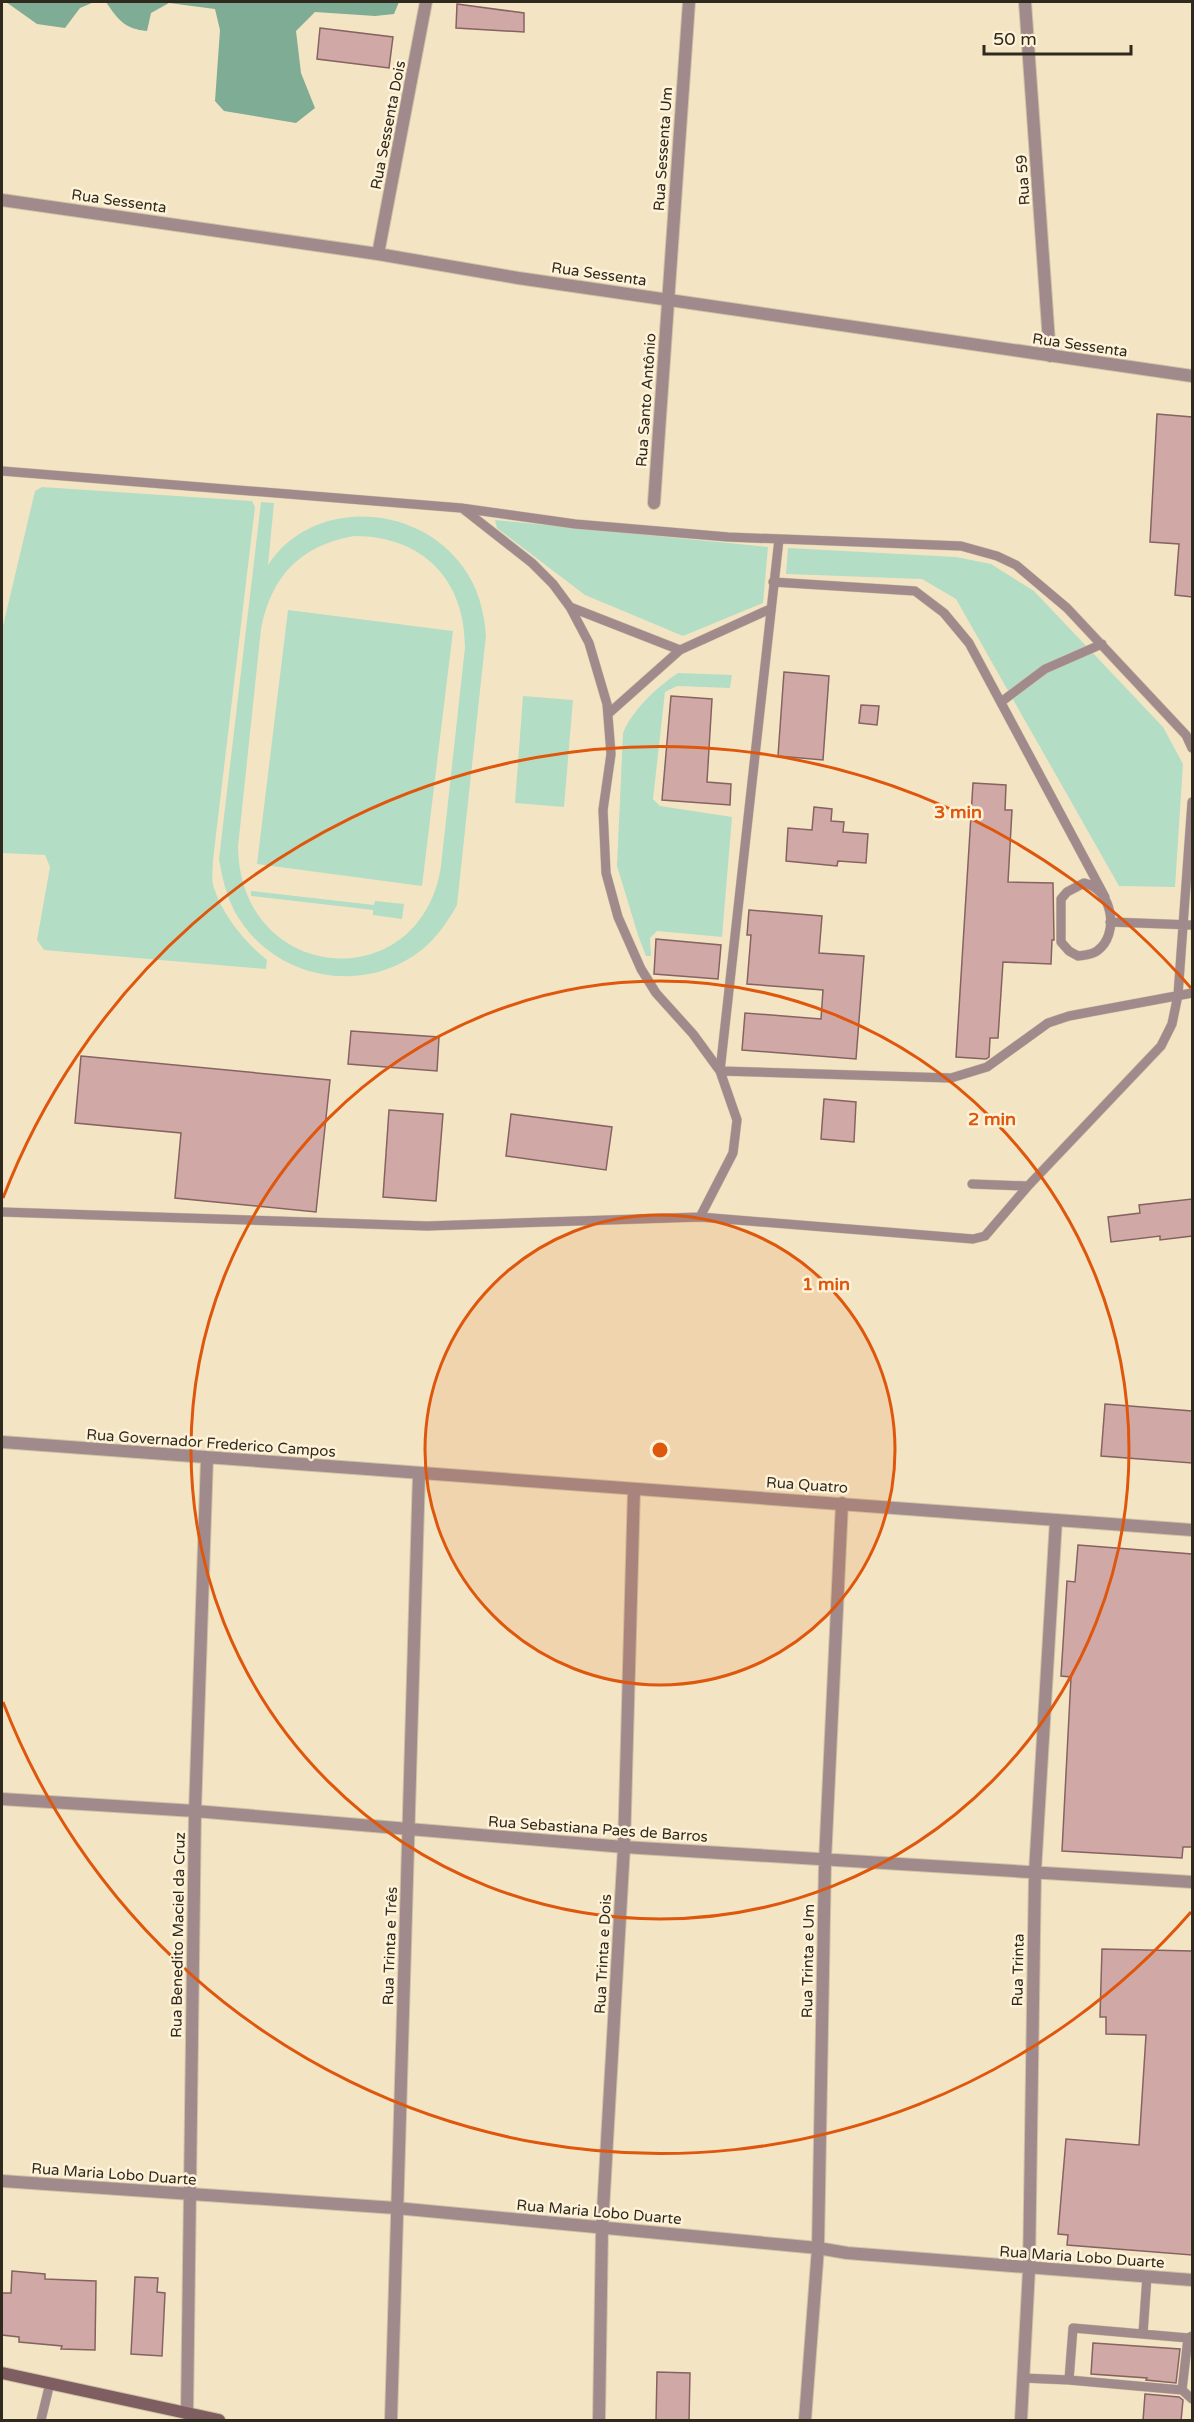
<svg xmlns="http://www.w3.org/2000/svg" width="1194" height="2422" font-family="'Varela Round',sans-serif">
<style>
.green{fill:#b4ddc6;fill-rule:evenodd}
.forest{fill:#7eac94}
.building{fill:#d0a9a7;stroke:#866361;stroke-width:1.5}
.lines{fill:none;stroke-linecap:round;stroke-linejoin:round}
.lane-casing{stroke:#d0c3a6;stroke-width:10}
.street-casing{stroke:#d0c3a6;stroke-width:14}
.secondary-casing{stroke:#d0c3a6;stroke-width:14}
.lane{stroke:#a18a8c;stroke-width:9}
.street{stroke:#a18a8c;stroke-width:12}
.secondary{stroke:#7e5e61;stroke-width:12}
.ring{fill:none;stroke:#df570d;stroke-width:3}
.labels{text-anchor:middle;dominant-baseline:central;stroke-width:5;stroke-linejoin:round;paint-order:stroke}
.street-label{font-size:15px;fill:#302a1e;stroke:#fef2d8}
.centre{fill:#df570d;stroke:#fef2d8;stroke-width:3}
.ring-label{font-size:18px;text-anchor:middle;font-weight:bold;fill:#df570d;stroke:#fef2d8;stroke-width:5;stroke-linejoin:round;paint-order:stroke}
</style>
<rect width="100%" height="100%" fill="#f3e5c4"/>
<path class="green" d="M42,487L252,501L255,507L213,860C213,868 211,880 214,888C223,916 245,942 267,960L266,969L44,950L37,940L50,867L45,855L2,853V630L35,491Z
M261,502L274,503L268,565C312,497 418,503 463,567C478,587 484,611 486,635L457,905C448,921 438,936 424,948C364,998 272,979 235,912C226,895 222,877 219,859ZM354,536C422,536 465,579 465,647L441,866C421,999 240,985 238,847L261,629C271,576 301,545 354,536Z
M495,520L768,547L763,603L683,636L585,595L497,528Z
M788,548L956,557L991,564L1034,591L1163,727L1183,764L1175,887L1119,886L956,599L922,579L786,574Z
M288,610L453,631L422,886L257,864Z
M678,673L732,675L730,688L677,686L665,692L653,799L660,806L732,817L722,937L657,931L650,938L651,956H646L638,935L617,866L623,733C633,709 657,687 678,673Z
M523,696L573,700L564,807L515,803Z
M251,891L374,905L375,901L404,904L402,919L373,915V910L251,896Z"/>
<path class="forest" d="M6,2H94L80,8L65,28L37,24Z
M106,2H399L394,14L375,16L315,12L296,31L301,73L315,108L296,123L224,111L215,101L220,30L215,9L169,3L151,13L147,31C125,29 118,20 106,2Z"/>
<path class="building" d="M457,4L524,13V32L456,28Z
M320,28L393,37L389,68L317,59Z
M1157,414L1192,417V597L1175,595L1179,544L1150,542Z
M784,672L829,676L823,760L778,756Z
M671,696L712,699L707,782L731,784L730,805L662,800Z
M861,705L879,706L877,725L859,723Z
M973,783L1006,785L1005,810H1012L1008,882L1053,883L1054,940H1052L1051,964L1003,962L998,1038H990L989,1057L986,1059L956,1057Z
M814,807L832,809L831,821L844,822L843,832L868,834L866,863L838,861L837,866L786,861L788,828L812,830Z
M749,910L822,916L819,953L864,956L856,1059L742,1050L745,1013L821,1019L823,990L747,984L751,935H747Z
M656,939L721,945L718,979L654,974Z
M351,1031L439,1037L437,1071L348,1064Z
M81,1056L330,1080L316,1212L175,1198L181,1133L75,1123Z
M824,1099L856,1102L854,1142L821,1139Z
M389,1110L443,1114L436,1201L383,1197Z
M511,1114L612,1127L606,1170L506,1156Z
M1192,1199V1236L1160,1240V1236L1111,1242L1108,1217L1140,1213L1139,1205Z
M1105,1404L1192,1411V1463L1101,1456Z
M1078,1545L1192,1554V1847H1183L1182,1858L1062,1851L1071,1677L1061,1676L1067,1581L1075,1582Z
M1102,1949L1192,1951V2255L1067,2245L1068,2235L1058,2234L1066,2139L1139,2145L1146,2035L1106,2034V2017H1100Z
M12,2271L45,2274V2279L96,2281L95,2350L61,2349L62,2346L19,2342V2337L2,2335V2293H11Z
M135,2277L158,2278L157,2292L165,2293L162,2356L131,2354Z
M1093,2343L1180,2349L1176,2383L1146,2380L1147,2378L1091,2374Z
M657,2372L690,2373L689,2421H656Z
M1145,2394L1179,2397L1183,2400L1181,2421H1143Z"/>
<g class="lines">
<defs>
<path id="lane" d="M2,471L461,508L575,524L728,537L961,546L997,556L1016,565L1067,608L1186,735L1192,748
M462,508L532,563L553,584L570,607L589,643L607,704L611,754L603,810L606,873L618,917L641,969L656,993L693,1034L720,1071L737,1120L733,1153L700,1217
M779,539L720,1071L951,1078L987,1067L1048,1023L1069,1016L1192,993
M773,582L915,591L944,613L969,643L1105,897
M570,607L680,650L608,714
M680,650L770,609
M1001,702L1045,669L1102,644
M1084,883C1113,889 1120,935 1097,951C1092,955 1084,955 1078,956L1069,951L1061,942V899L1067,892Z
M1110,922L1192,925
M972,1184L1028,1186
M2,1212L427,1226L700,1217L973,1239L985,1236L1028,1186L1161,1046L1172,1024L1178,995L1192,802
M1143,2334L1147,2276
M1192,2336L1188,2338L1182,2390L1192,2399
M1023,2378L1069,2380
M1182,2390L1069,2380L1073,2328L1188,2338
M41,2420L50,2383"/>
<path id="street" d="M1025,2L1050,356
M2,200L378,254L518,278L1192,376
M378,254L426,2
M654,503L689,2
M2,1442L1192,1530
M2,1799L195,1811L624,1847L1192,1882
M2,2181L396,2208L818,2248L847,2253L1192,2280
M187,2414L195,1811L207,1458
M391,2420L419,1473
M599,2420L602,2228L624,1847L634,1489
M805,2420L818,2248L825,1861L842,1503
M1021,2420L1029,2269L1035,1872L1056,1520"/>
<path id="secondary" d="M2,2373L219,2420"/>
</defs>
<use href="#lane" class="lane-casing"/>
<use href="#street" class="street-casing"/>
<use href="#secondary" class="secondary-casing"/>
<use href="#lane" class="lane"/>
<use href="#street" class="street"/>
<use href="#secondary" class="secondary"/>
</g>
<circle cx="660" cy="1450" r="235" fill="#df570d" fill-opacity=".12"/>
<g class="ring">
<circle cx="660" cy="1450" r="235"/>
<circle cx="660" cy="1450" r="469"/>
<path d="M1191 1912A704 704 0 0 1 3 1702M3 1198A704 704 0 0 1 1191 988"/>
</g>
<g class="labels">
<g class="street-label">
<text transform="translate(388 125) rotate(-79)">Rua Sessenta Dois</text>
<text transform="translate(663 149) rotate(-86)">Rua Sessenta Um</text>
<text transform="translate(1023 180) rotate(-94)">Rua 59</text>
<text transform="translate(119 201) rotate(8)">Rua Sessenta</text>
<text transform="translate(599 274) rotate(8)">Rua Sessenta</text>
<text transform="translate(1080 345) rotate(8)">Rua Sessenta</text>
<text transform="translate(646 400) rotate(-86)">Rua Santo Antônio</text>
<text transform="translate(211 1443) rotate(4)">Rua Governador Frederico Campos</text>
<text transform="translate(807 1485) rotate(4)">Rua Quatro</text>
<text transform="translate(598 1829) rotate(4)">Rua Sebastiana Paes de Barros</text>
<text transform="translate(178 1935) rotate(-89)">Rua Benedito Maciel da Cruz</text>
<text transform="translate(390 1946) rotate(-88)">Rua Trinta e Três</text>
<text transform="translate(603 1954) rotate(-87)">Rua Trinta e Dois</text>
<text transform="translate(808 1961) rotate(-89)">Rua Trinta e Um</text>
<text transform="translate(1018 1970) rotate(-89)">Rua Trinta</text>
<text transform="translate(114 2174) rotate(4)">Rua Maria Lobo Duarte</text>
<text transform="translate(599 2212) rotate(5)">Rua Maria Lobo Duarte</text>
<text transform="translate(1082 2257) rotate(4)">Rua Maria Lobo Duarte</text>
</g>
</g>
<circle cx="660" cy="1450" r="9" class="centre"/>
<g class="ring-label">
<text x="958" y="818">3 min</text>
<text x="992" y="1125">2 min</text>
<text x="826" y="1290">1 min</text>
</g>
<rect width="1194" height="2422" fill="none" stroke="#302a1e" stroke-width="6"/>
<path d="M984 45v9h147v-9" fill="none" stroke="#302a1e" stroke-width="3"/>
<text x="993" y="45" font-size="18" fill="#302a1e" stroke="#fef2d8" stroke-width="4.5" paint-order="stroke">50 m</text>
</svg>
